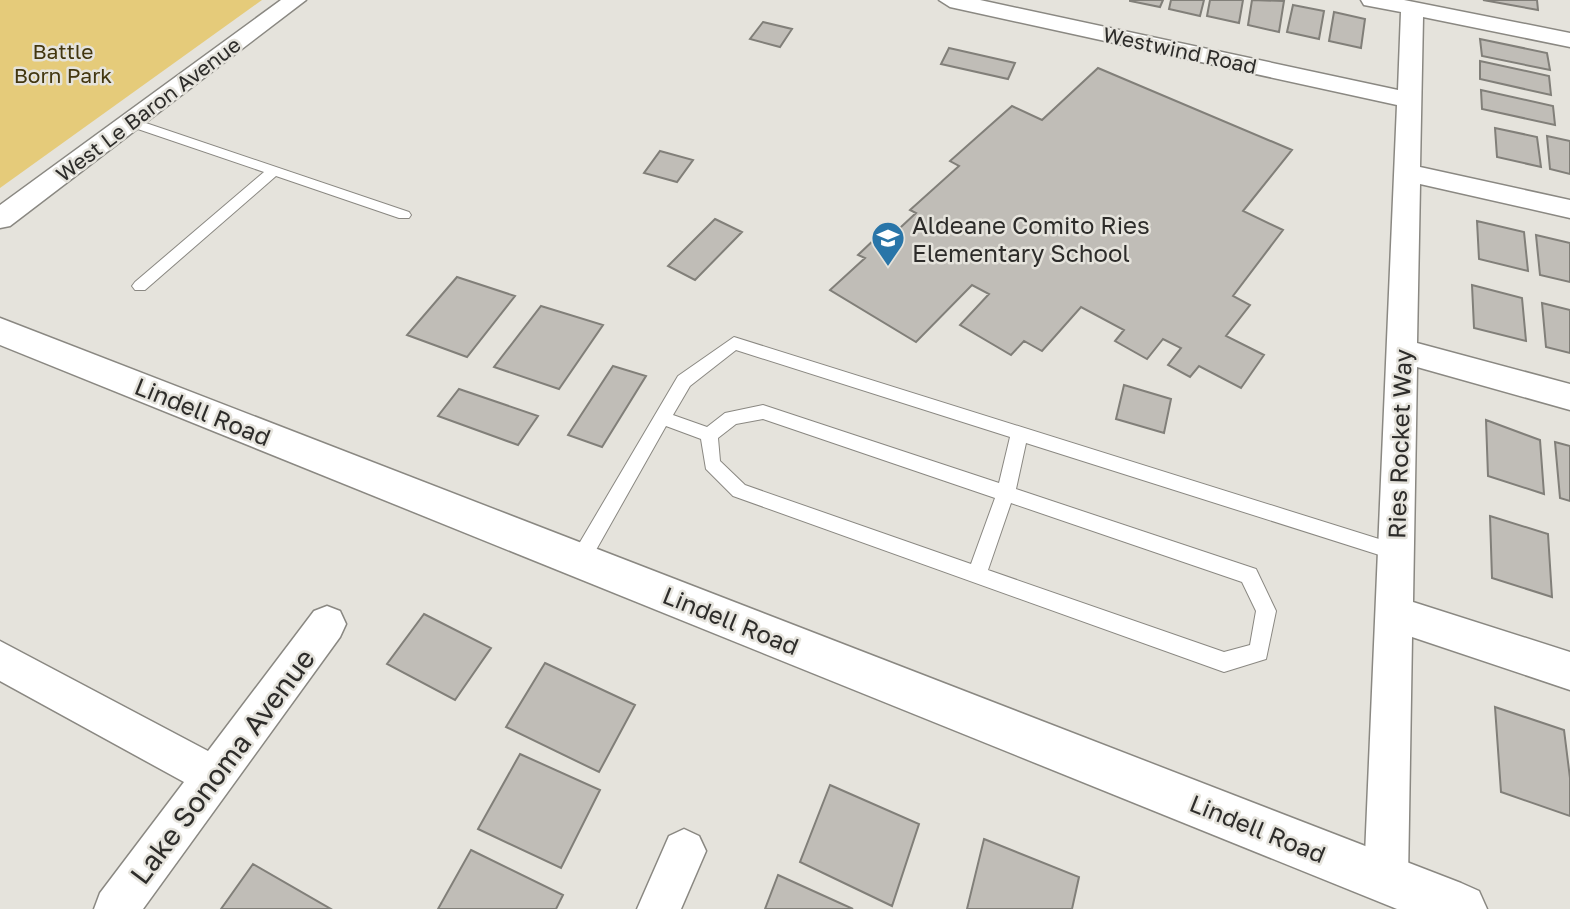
<svg xmlns="http://www.w3.org/2000/svg" width="1570" height="909" font-family="'Golos Text',sans-serif">
<style>
.green{fill:#e5cb7a}
.building{fill:#c0bdb7;stroke:#817f79;stroke-width:2}
.lines{fill:none;stroke-linecap:round;stroke-linejoin:round}
.lane-casing{stroke:#8a8882;stroke-width:2}
.street-casing{stroke:#8a8882;stroke-width:3}
.secondary-casing{stroke:#8a8882;stroke-width:3}
.lane{fill:#fff;fill-rule:evenodd}
.street{fill:#fff;fill-rule:evenodd}
.secondary{fill:#fff;fill-rule:evenodd}
.labels{text-anchor:middle;dominant-baseline:central;stroke-width:5;stroke-linejoin:round;paint-order:stroke}
.far-street-label{font-size:21px;fill:#2d2c2a;stroke:#e5e3dc}
.far-park-label{font-size:21px;fill:#42360f;stroke:#e5e3dc}
.poi-label{font-size:24px;fill:#2d2c2a;stroke:#e5e3dc;text-anchor:start}
.street-label{font-size:24px;fill:#2d2c2a;stroke:#e5e3dc}
.near-street-label{font-size:28px;fill:#2d2c2a;stroke:#e5e3dc}
</style>
<rect width="100%" height="100%" fill="#e5e3dc"/>
<path class="green" d="M0,0H262L0,188Z"/>
<path class="building" d="M1163,0L1160,7L1130,1V0Z
M1171,0H1204L1200,16L1169,9Z
M1210,0H1243L1239,23L1207,16Z
M1252,0L1284,1L1279,32L1248,25Z
M1483,0H1537L1538,10Z
M1293,5L1324,11L1319,39L1287,32Z
M1334,12L1365,19L1361,48L1329,41Z
M763,22L792,29L780,47L750,39Z
M1480,39L1547,53L1550,70L1482,56Z
M949,48L1015,63L1008,79L941,64Z
M1480,61L1549,76L1551,95L1480,79Z
M1098,68L1292,150L1243,211L1283,230L1233,296L1250,305L1226,336L1264,355L1241,388L1199,366L1190,377L1168,365L1181,348L1163,339L1147,359L1115,341L1124,330L1081,307L1042,351L1024,341L1011,355L960,325L989,294L972,285L916,342L830,290L865,258L858,255L878,236L887,240L916,213L910,210L959,166L950,161L1012,106L1042,120Z
M1481,90L1553,106L1555,125L1482,109Z
M1495,128L1537,137L1541,167L1497,157Z
M1547,136L1570,141V174L1550,169Z
M660,151L693,160L677,182L644,173Z
M715,219L742,232L695,280L668,266Z
M1477,221L1524,232L1528,271L1479,259Z
M1536,235L1570,243V282L1540,275Z
M457,277L515,296L467,357L407,335Z
M1472,285L1522,298L1526,341L1474,328Z
M1542,303L1570,310V353L1546,347Z
M541,306L603,325L559,389L494,367Z
M613,366L646,376L602,447L568,435Z
M1124,385L1171,399L1164,433L1116,419Z
M459,389L538,416L518,445L438,416Z
M1486,420L1540,440L1544,494L1488,476Z
M1555,442L1570,446V501L1560,498Z
M1490,516L1548,534L1552,597L1492,578Z
M424,614L491,648L455,700L387,664Z
M545,663L635,705L599,772L506,727Z
M1495,707L1564,730L1570,778V816L1501,792Z
M520,754L600,790L561,868L478,829Z
M830,785L919,824L892,906L800,862Z
M984,839L1079,877L1072,909H967Z
M471,850L563,895L556,909H438Z
M253,864L331,909H221Z
M778,875L853,909H765Z"/>
<g class="lines">
<defs>
<path id="lane" d="M131,118L409,212L411,215L409,218H399L276,176L145,290H135L132,286L135,282L264,172L126,125L124,122Z
M734,337L1395,544L1402,546L1404,552L1402,558L1395,560L1026,443L1016,489L1256,569L1276,611L1266,659L1224,672L733,496L706,469L701,439L666,426L587,566L580,569L573,566L571,560L573,554L678,376ZM736,350L1010,437L999,483L763,405L725,413L707,427L673,415L690,386ZM763,419L995,498L971,564L745,485L720,461L718,438L736,424ZM1011,503L1242,582L1256,611L1250,645L1224,652L988,570Z"/>
<path id="street" d="M281,0H306L10,226L0,228V205Z
M939,0H980L1398,90L1401,12L1364,5L1361,0H1404L1570,33V47L1423,17L1420,167L1570,200V218L1420,184L1417,343L1570,384V410L1417,367L1413,602L1570,652V690L1412,637L1408,879L1402,895L1386,901L1370,895L1364,879L1397,105L950,7Z
M327,606L340,611L346,624L340,637L143,909H94L100,893L184,782L0,681V641L208,751L314,611Z
M684,829L699,836L706,851L681,909H637L669,836Z"/>
<path id="secondary" d="M0,318L1461,883L1479,891L1487,909H1397L0,345Z"/>
</defs>
<use href="#lane" class="lane-casing"/>
<use href="#street" class="street-casing"/>
<use href="#secondary" class="secondary-casing"/>
<use href="#lane" class="lane"/>
<use href="#street" class="street"/>
<use href="#secondary" class="secondary"/>
</g>
<defs>
<symbol id="school-pin" viewBox="-11 -11 22 30"><path d="M0 17L-7.5 6A9.5 9.5 0 1 1 7.5 6Z" fill="#2975a8" stroke="#e5e3dc"/><path d="M0-5L7-2L0 1L-7-2ZM-4 1L0 2.5L4 1V4Q0 6-4 4Z" fill="#fff"/></symbol>
</defs>
<g fill-rule="evenodd">
<use href="#school-pin" x="869" y="219" width="38" height="52"/>
</g>
<g class="labels">
<g class="far-street-label">
<text transform="translate(1180 50) rotate(12)">Westwind Road</text>
<text transform="translate(148 109) rotate(-37)">West Le Baron Avenue</text>
</g>
<g class="far-park-label">
<text x="63" y="51">Battle<tspan x="63" dy="24">Born Park</tspan></text>
</g>
<g class="poi-label">
<text x="912" y="224">Aldeane Comito Ries<tspan x="912" dy="28">Elementary School</tspan></text>
</g>
<g class="street-label">
<text transform="translate(203 411) rotate(22)">Lindell Road</text>
<text transform="translate(1399 444) rotate(-88)">Ries Rocket Way</text>
<text transform="translate(731 620) rotate(22)">Lindell Road</text>
<text transform="translate(1258 828) rotate(22)">Lindell Road</text>
</g>
<g class="near-street-label">
<text transform="translate(222 766) rotate(-53)">Lake Sonoma Avenue</text>
</g>
</g>
</svg>
